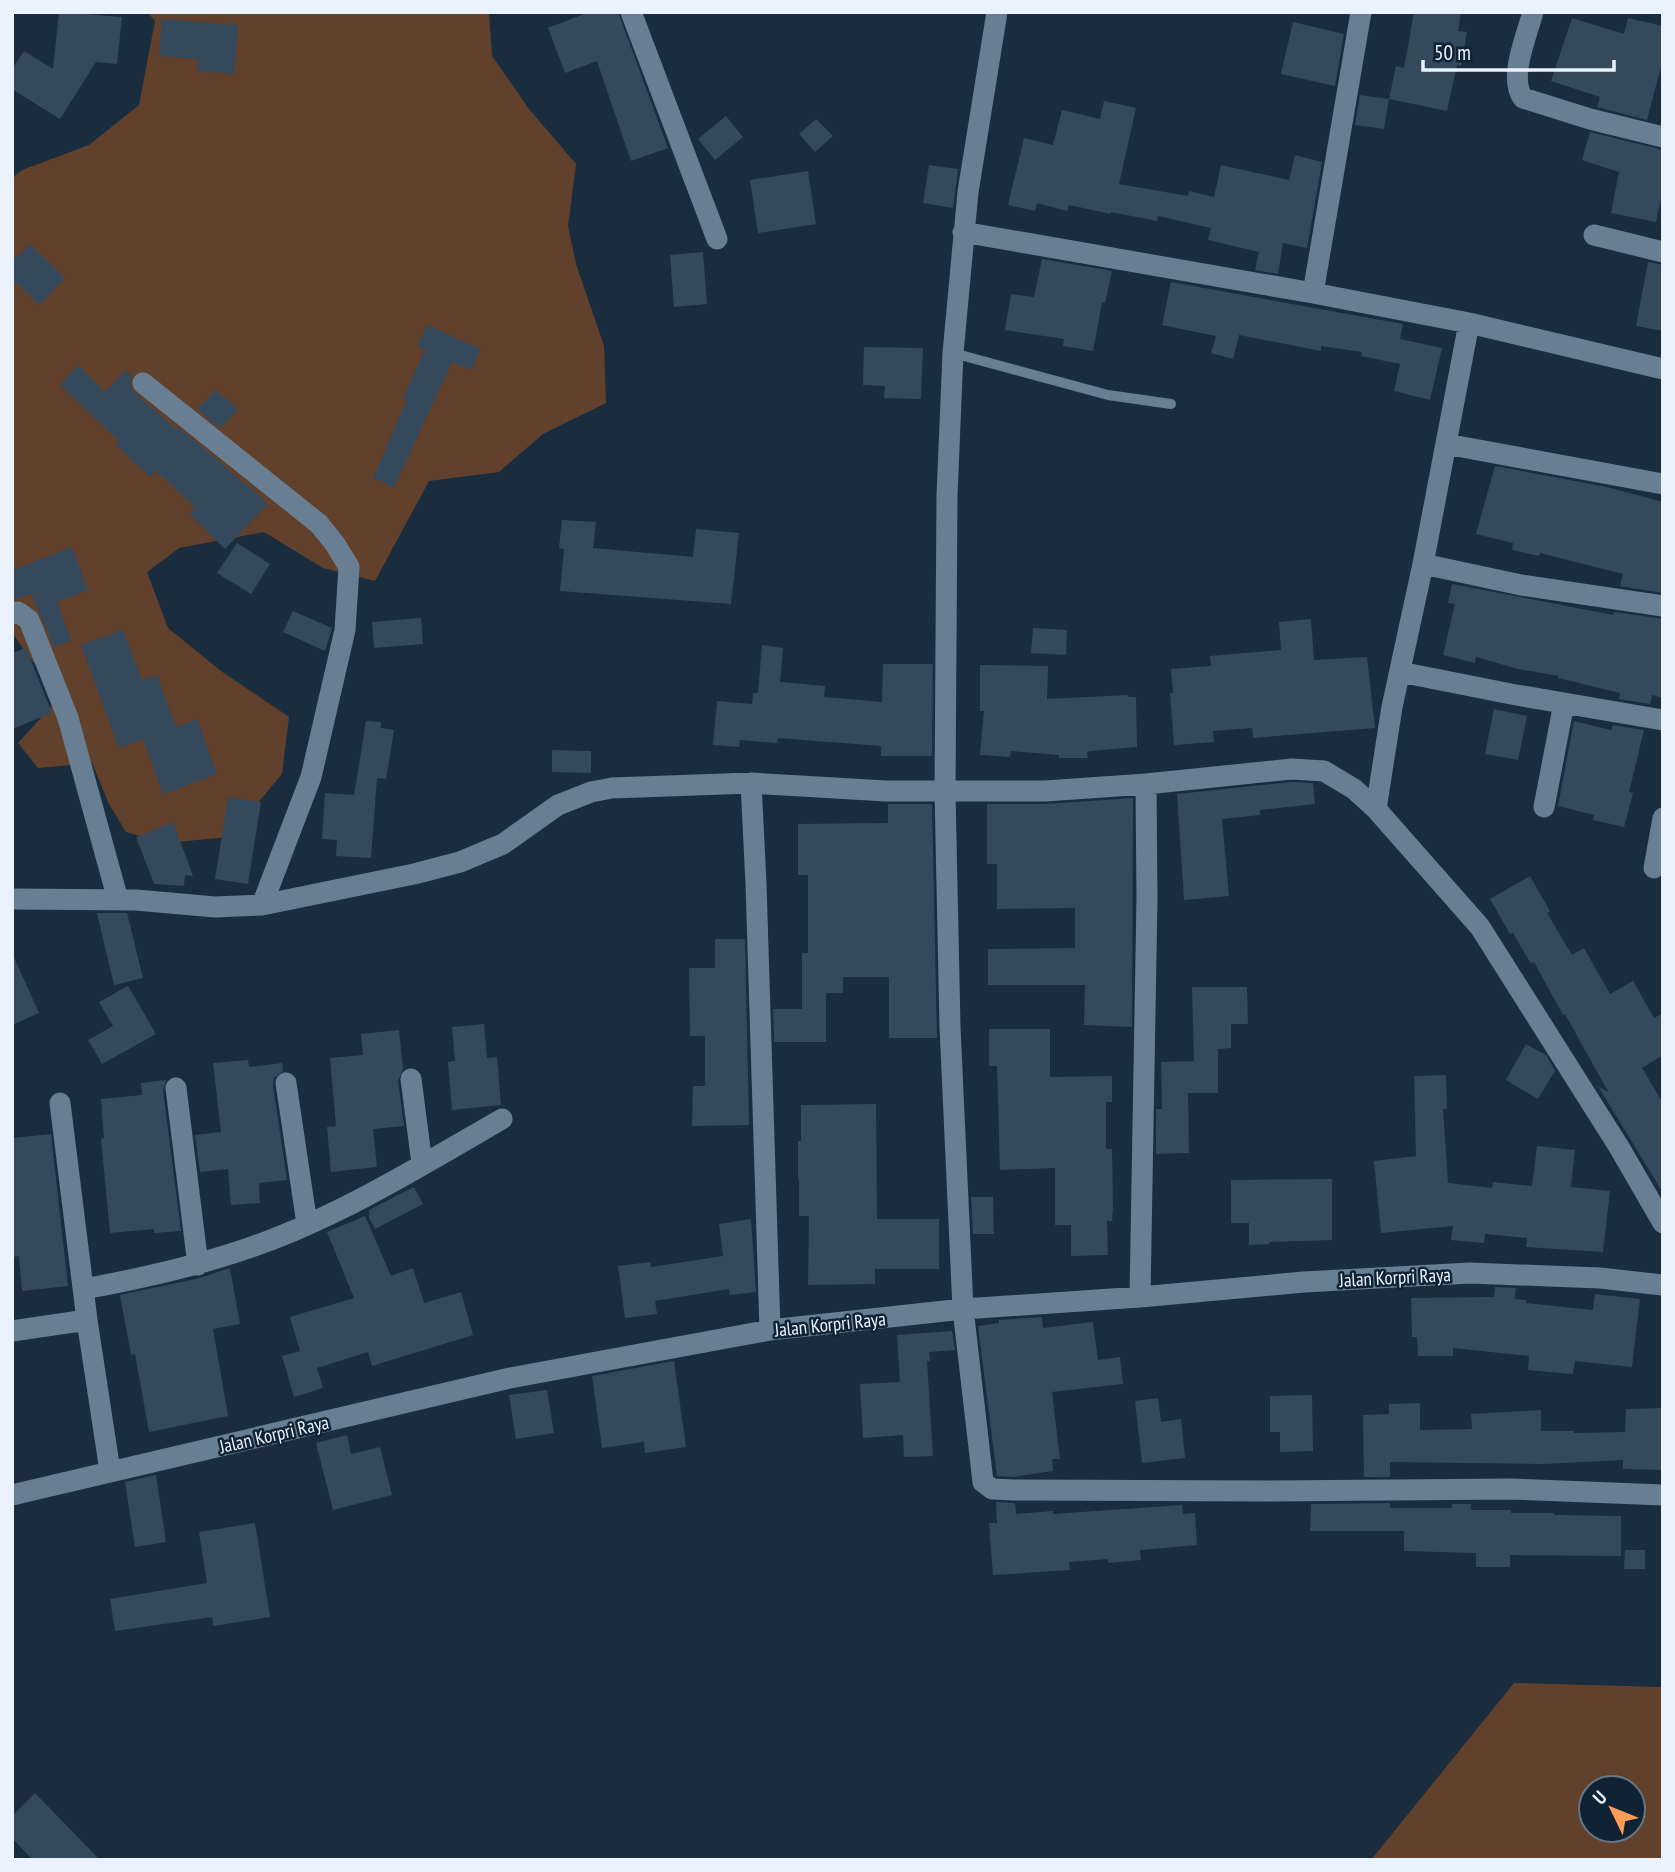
<svg xmlns="http://www.w3.org/2000/svg" width="1675" height="1872" font-family="'PT Sans Narrow',sans-serif">
<style>
.green{fill:#62412c;fill-rule:evenodd}
.building{fill:#35495c}
.lines{fill:none;stroke-linecap:round;stroke-linejoin:round}
.lane{stroke:#687e92;stroke-width:10}
.street{stroke:#687e92;stroke-width:21}
.labels{text-anchor:middle;dominant-baseline:central;stroke-width:5;stroke-linejoin:round;paint-order:stroke}
.street-label{font-size:19px;fill:#eaf3fd;stroke:#102334}
</style>
<rect width="100%" height="100%" fill="#1a2d3e"/>
<path class="green" d="M147,12H489L492,56L529,109L576,164L568,226L576,264L604,346L606,403L543,434L499,472L429,481L375,581L323,568L264,532L179,548L147,572L168,628L221,671L289,717L282,774L229,837L165,843L126,832L109,804L92,763L38,768L18,743L61,696L25,652L12,632V178L22,170L89,145L139,105L155,21Z
M1514,1683L1663,1687V1860H1371ZM1591,1788H1633V1830H1591Z"/>
<path class="building" d="M59,12L122,17L117,64L96,62L60,119L12,89V69L24,51L53,69Z
M589,12H618L668,148L631,161L597,61L565,73L548,28Z
M1414,12H1461L1458,31L1467,32L1461,66L1457,65L1447,111L1389,99L1396,66L1404,68Z
M1572,18L1624,34L1628,18L1663,26V59L1647,120L1597,107L1600,97L1551,81Z
M162,19L238,25L234,74L197,71L198,59L159,56Z
M1293,22L1344,34L1335,86L1281,74Z
M1360,95L1389,99L1384,129L1355,125Z
M1104,101L1136,108L1119,184L1188,196L1189,191L1214,197L1221,165L1289,180L1295,155L1322,162L1307,248L1283,243L1278,274L1255,270L1259,252L1208,240L1211,228L1158,216L1157,221L1111,212V214L1069,205L1067,211L1037,203L1035,211L1008,205L1024,138L1053,145L1062,110L1100,119Z
M726,116L743,137L715,160L698,139Z
M816,119L833,136L815,152L799,134Z
M1590,132L1663,150V188L1656,222L1611,213L1619,172L1582,160Z
M929,165L958,169L953,208L923,203Z
M808,171L816,224L758,233L750,180Z
M30,244L65,278L39,305L12,279V262Z
M703,252L707,304L674,307L670,255Z
M1042,259L1112,271L1105,303L1102,302L1093,351L1063,346L1064,339L1005,330L1011,294L1034,297Z
M1648,262L1663,265V331L1636,326Z
M1171,282L1403,324L1400,339L1442,348L1430,400L1394,391L1400,364L1361,356L1362,352L1321,346V351L1239,335L1233,359L1211,353L1216,336L1162,325Z
M427,325L481,349L471,370L452,362L394,487L373,478L407,399L403,397L425,350L417,346Z
M864,347L923,348L921,399L884,398L885,386L863,385Z
M78,365L105,392L126,370L132,376L131,387L135,393L177,430L179,428L219,461L245,485L246,483L268,504L225,549L189,514L195,508L156,471L150,477L116,445L119,441L60,385Z
M216,390L238,410L220,428L197,409Z
M1495,466L1607,487L1663,502V593L1620,586L1623,574L1540,553L1539,556L1512,550L1513,543L1476,534Z
M562,520L596,522L593,548L693,557L696,529L739,533L731,604L560,591L564,549L559,548Z
M237,543L270,564L251,594L217,573Z
M72,547L88,590L57,602L71,640L54,647L31,594L12,600V570Z
M1452,584L1613,615L1614,612L1663,619V698L1652,695L1650,704L1619,699L1620,693L1558,678L1559,676L1518,669L1476,657L1475,663L1443,655L1455,604L1448,603Z
M293,611L332,628L325,651L283,632Z
M421,618L423,644L374,648L372,622Z
M1311,619L1314,660L1367,657L1375,728L1253,738L1252,728L1213,731L1214,742L1174,745L1170,693H1173L1171,669L1211,666L1210,656L1281,650L1279,622Z
M1033,628L1067,630L1066,655L1031,653Z
M123,630L142,680L157,675L176,727L197,719L217,774L163,794L143,739L119,748L81,645Z
M762,645L783,648L780,682L825,686L824,697L882,702L883,664H933L932,756H881V746L778,738L777,743L740,740L739,747L713,745L717,701L752,704L753,693H758Z
M26,648L52,713L12,729V653Z
M980,665L1048,666L1047,699L1128,695L1129,697H1136L1137,747L1091,751L1087,752L1088,758H1059V755L1011,751L1010,757L980,755L984,711H980Z
M1494,709L1527,716L1518,760L1485,754Z
M366,721L381,722V728L394,730L386,779L377,778L371,858L336,856L337,840L322,839L325,793L354,795Z
M1574,721L1611,730L1613,725L1644,730L1629,792L1633,793L1624,827L1593,820L1594,815L1558,806Z
M552,750L591,751V773L552,772Z
M1292,782L1313,783L1315,804L1260,810V815L1222,819L1229,896L1184,900L1177,794Z
M228,797L261,802L248,884L215,879Z
M1133,798L1132,1027L1084,1025L1085,985H988V949L1075,948V908L997,909V864H987V804H1045Z
M888,804H932L937,1038H889V977H843V993H826V1042H774L773,1009H802V953H808V875H798V824L888,823Z
M173,822L193,876L185,875L184,886L154,884L136,837Z
M1530,876L1550,911L1547,913L1572,955L1584,948L1610,994L1633,981L1654,1018L1663,1013V1055L1642,1068L1663,1103V1193L1598,1086L1609,1093L1565,1014L1563,1015L1534,962L1531,964L1513,933L1510,934L1490,899Z
M97,913H127L143,978L114,985Z
M715,939H745L749,1125L692,1126L693,1086H705V1036H690L689,968H715Z
M12,953L39,1013L12,1025Z
M128,986L156,1034L102,1064L88,1040L113,1026L99,1002Z
M1192,987H1247L1248,1024H1231V1048L1218,1049V1093H1188L1189,1153L1156,1154V1109H1162L1161,1062L1194,1061Z
M484,1024L487,1058L497,1057L501,1105L452,1110L448,1062L455,1061L452,1027Z
M989,1029H1050V1077L1112,1076V1102H1106V1149H1112L1113,1209L1112,1221H1107L1108,1255L1071,1256V1225H1055V1168L1000,1170L997,1066H989Z
M399,1030L403,1069L398,1081L404,1126L373,1129L377,1167L331,1172L327,1127L336,1126L330,1058L363,1055L361,1034Z
M1526,1044L1546,1055L1555,1071L1538,1099L1506,1080Z
M248,1060L249,1067L282,1063L283,1071L274,1078L273,1085L287,1180L259,1183L260,1203L231,1205L228,1169L200,1172L195,1135L221,1132L213,1063Z
M1446,1075L1447,1109H1443L1448,1183L1492,1188L1493,1182L1532,1186L1537,1146L1575,1150L1571,1187L1610,1191L1603,1252L1526,1247L1527,1238L1485,1234L1484,1243L1451,1240L1453,1226L1381,1233L1374,1161L1416,1156L1414,1076Z
M166,1080L163,1090L181,1231L154,1233V1229L110,1233L101,1139L104,1138L101,1099L142,1095L141,1083Z
M876,1104L877,1219H939V1269H875V1284L808,1285L809,1216H799V1179H798V1141H801V1105Z
M51,1134L68,1286L22,1291L19,1256L12,1257V1138Z
M1332,1179V1240L1269,1242V1244L1249,1245V1223H1231V1180Z
M414,1187L423,1204L375,1229L369,1218V1210Z
M971,1197H993L994,1234H973Z
M365,1216L391,1276L413,1268L424,1303L461,1292L473,1335L372,1366L368,1352L317,1368L323,1388L294,1397L282,1356L300,1351L290,1317L354,1298L327,1232Z
M751,1219L756,1292L730,1295L729,1289L655,1301L657,1314L625,1318L618,1266L650,1262L651,1267L723,1256L719,1224Z
M230,1268L240,1324L213,1329L228,1416L149,1432L135,1354L131,1355L120,1295L200,1278Z
M1495,1287L1516,1288L1515,1299L1527,1300L1526,1303L1593,1310L1595,1294L1640,1299L1632,1367L1575,1361L1573,1374L1528,1370L1529,1356L1453,1348V1356H1418L1417,1337H1412L1411,1298L1494,1297Z
M1042,1317L1043,1328L1093,1322L1098,1360L1120,1357L1123,1384L1052,1392L1060,1459H1052L1053,1471L1013,1477L997,1476L978,1326L999,1323V1320Z
M952,1331L955,1350L929,1352L930,1361H927L933,1456L904,1457L903,1435L863,1438L860,1384L900,1382L897,1335Z
M674,1361L686,1447L645,1453L644,1442L602,1448L592,1376Z
M547,1390L554,1433L516,1439L509,1395Z
M1312,1395L1313,1451L1280,1452V1432H1270V1396Z
M1158,1398L1161,1422L1181,1419L1185,1458L1142,1463L1135,1401Z
M1420,1403V1430L1472,1429L1471,1414L1541,1410V1431H1574V1433L1625,1432L1626,1409L1663,1408V1470L1623,1469V1460L1544,1464L1390,1462V1477H1364L1363,1415L1389,1414V1404Z
M347,1435L351,1454L380,1447L392,1495L333,1510L316,1443Z
M156,1475L166,1542L135,1547L125,1482Z
M996,1502L1015,1503L1016,1514L1053,1511V1514L1182,1505L1183,1514L1195,1513L1197,1545L1140,1550L1141,1560L1108,1563V1559L1069,1562L1070,1570L993,1575L989,1523H997Z
M1390,1503V1508H1452V1504H1471V1510H1511V1513H1554V1515L1621,1516V1556L1510,1555V1567H1476V1553L1404,1551V1531H1310L1311,1504Z
M255,1523L270,1617L213,1626L212,1617L115,1631L110,1599L207,1583L199,1532Z
M1625,1550H1645V1569H1624Z
M35,1793L100,1860H33L12,1838V1816Z"/>
<g class="lines">
<path class="lane" d="M953,353L1108,395L1171,404"/>
<path class="street" d="M631,12L717,239
M997,12L968,192L953,353L947,495L945,792L950,1027L963,1309L983,1482L992,1489L1014,1490L1271,1491L1511,1489L1663,1495
M1533,12C1527,35 1508,78 1523,98L1590,119L1663,137
M963,232L1313,293L1361,12
M1594,235L1663,252
M1313,293L1469,323L1663,369
M143,383L319,524L335,544L349,567L345,630L311,777L262,905
M1446,444L1663,484
M1423,564L1521,585L1663,606
M12,614L18,612L29,620L68,718L118,900
M1400,672L1511,694L1663,720
M751,783L756,884L770,1330
M1544,807L1564,703
M1376,809L1392,707L1423,564L1469,323
M1654,868L1663,818
M12,899L136,900L215,907L262,905L414,874L460,862L503,844L558,805L591,792L612,788L751,783L886,791H1045L1146,784L1292,769L1324,771L1354,789L1376,809L1480,927L1619,1147L1663,1223
M411,1079L422,1164
M286,1083L307,1224
M176,1088L198,1265
M60,1103L87,1320L110,1471
M84,1289C144,1278 203,1265 260,1244C345,1213 424,1164 502,1119
M1140,1297L1147,898L1146,784
M12,1331L87,1320
M12,1495L510,1378L770,1330L963,1309L1140,1297L1304,1282L1470,1273L1600,1278L1663,1285"/>
</g>
<g class="labels">
<g class="street-label">
<text transform="translate(1395 1277) rotate(-3)">Jalan Korpri Raya</text>
<text transform="translate(830 1324) rotate(-6)">Jalan Korpri Raya</text>
<text transform="translate(274 1434) rotate(-13)">Jalan Korpri Raya</text>
</g>
</g>
<rect width="1675" height="1872" fill="none" stroke="#eaf3fd" stroke-width="28"/>
<g transform="translate(1612 1809) rotate(313)"><circle r="33" fill="#102334" stroke="#677684" stroke-width="2"/>
<path d="M0-5L12 26L0 18L-12 26Z" fill="#fe9c58"/>
<text y="-10" font-size="19" font-weight="bold" text-anchor="middle" fill="#eaf3fd">U</text>
</g>
<path d="M1423 60v10h191v-10" fill="none" stroke="#eaf3fd" stroke-width="3.5"/>
<text x="1434" y="60" font-size="21" fill="#eaf3fd" stroke="#102334" stroke-width="5" paint-order="stroke">50 m</text>
</svg>
